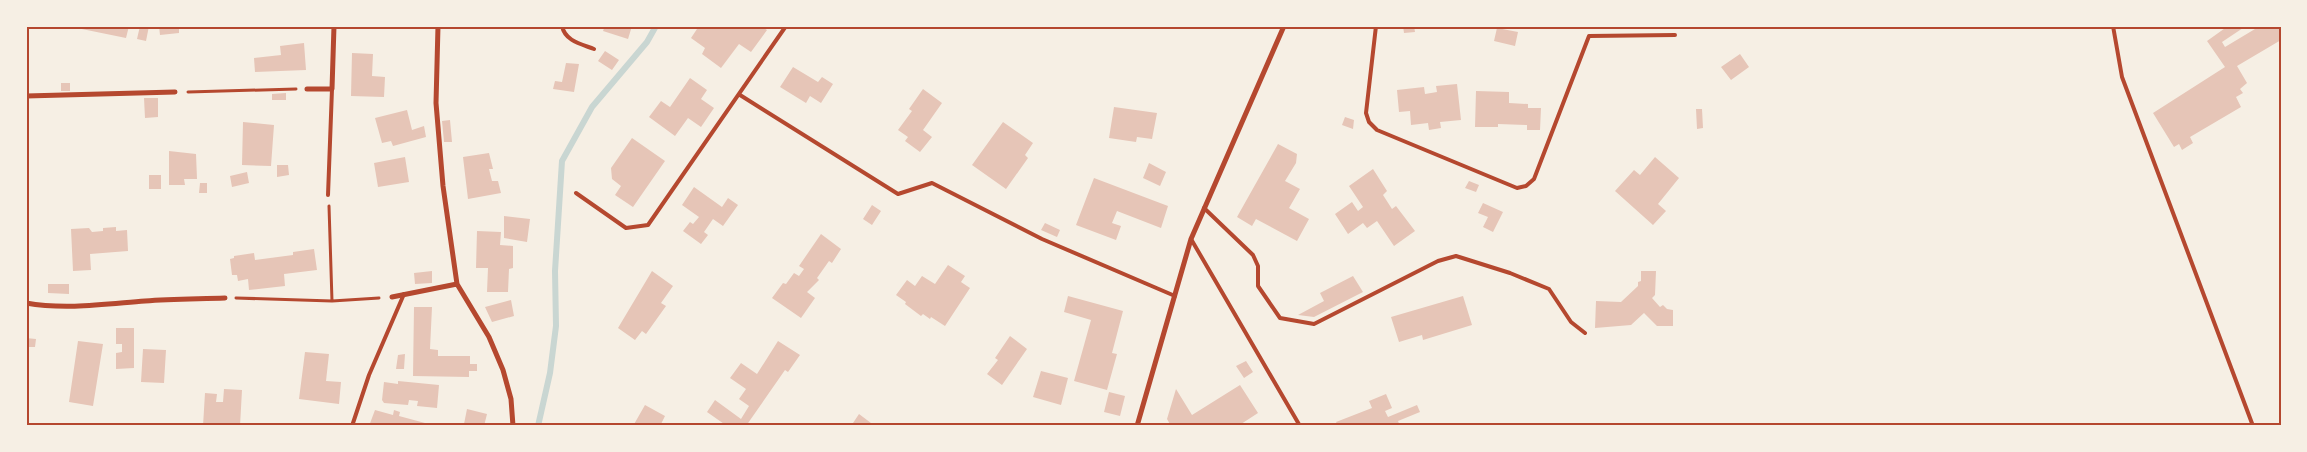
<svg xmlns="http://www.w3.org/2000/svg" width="2307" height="452" font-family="'Crimson Pro',serif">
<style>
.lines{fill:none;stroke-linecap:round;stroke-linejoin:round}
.stream{stroke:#c9d6d2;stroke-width:6}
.building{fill:#e6c5b7}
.path{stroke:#b5482f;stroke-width:3}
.service{stroke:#b5482f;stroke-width:4}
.minor{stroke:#b5482f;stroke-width:5}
.neatline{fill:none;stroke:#b5482f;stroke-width:2}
</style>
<rect width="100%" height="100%" fill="#f6efe4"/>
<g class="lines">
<path class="stream" d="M538,426L550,373L556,326L555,271L562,161L592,107L647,42L656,26"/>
</g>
<path class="building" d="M78,26H129L126,38L77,28Z
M140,26H149L146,41L137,39Z
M159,26H179V33L160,35Z
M605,26H632L628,39L603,31Z
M699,26H761L767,30L751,52L739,44L721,68L702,54L705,48L691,38Z
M1403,26H1414L1415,32L1404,33Z
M2228,26H2246L2222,42L2225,47L2260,26H2281V40L2237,66L2247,83L2240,89L2243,93L2236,97L2241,107L2190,137L2193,143L2182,150L2179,144L2174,147L2153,113L2225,67L2207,41Z
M1497,28L1518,32L1515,46L1494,41Z
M304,43L306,70L255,72L254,58L281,55L280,46Z
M605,51L619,60L612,70L598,61Z
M352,53L373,54L372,76L385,77L384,97L351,96Z
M1740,54L1749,67L1731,80L1721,67Z
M566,63L579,64L574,92L553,89L555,81L562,82Z
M793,67L818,82L822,77L833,84L821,103L810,96L806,103L780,87Z
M690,78L707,90L701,99L714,108L701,127L688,118L675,136L649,117L661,101L670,107Z
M61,83H70V91H61Z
M1457,84L1461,120L1440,122L1441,128L1429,130L1428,123L1411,125L1410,111L1399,112L1397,90L1424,87L1425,94L1437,92L1436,86Z
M923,89L942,103L923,130L932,137L920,152L905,141L908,137L898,130L912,111L909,109Z
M1476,91L1509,92V103L1528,104V108H1541L1540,130H1527V125L1498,124V127H1475Z
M286,93V100H272V94Z
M144,98H158V117L145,118Z
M1114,107L1157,113L1152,139L1137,137L1136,142L1109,138Z
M1696,109H1702L1703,128L1697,129Z
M407,110L412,130L424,126L426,137L393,146L391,141L382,143L375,118Z
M1345,117L1354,120L1353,129L1342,125Z
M450,120L452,142H444L442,121Z
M243,122L274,125L271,166L242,165Z
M1003,122L1033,143L1025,155L1028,158L1006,189L972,165Z
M632,138L665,161L633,207L615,195L621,186L612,179L611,168Z
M1278,144L1297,154L1296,163L1285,181L1300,189L1289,208L1309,219L1297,241L1256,219L1252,226L1237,217Z
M169,151L196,154L197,179H184L185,185H169Z
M489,153L493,169H489L492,181H498L501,193L468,199L463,157Z
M405,157L409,182L378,187L374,163Z
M1655,157L1679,178L1658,204L1666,211L1653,225L1615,191L1634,170L1640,175Z
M1149,163L1166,172L1160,186L1143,178Z
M277,165H288L289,175L277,177Z
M1373,169L1387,191L1383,195L1392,209L1396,206L1415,231L1394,246L1377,221L1367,228L1363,223L1348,234L1335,214L1352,202L1358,211L1363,207L1349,186Z
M247,172L249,183L232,187L230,176Z
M149,175H161V189H149Z
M1094,178L1168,206L1161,228L1117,211L1112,223L1121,226L1116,240L1076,225Z
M1469,181L1479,185L1476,192L1465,188Z
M200,183H207V193H199Z
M694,187L722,207L728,198L738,205L723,226L713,219L704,232L708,235L701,244L683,231L690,222L693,224L699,217L682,205Z
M1483,203L1503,212L1493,232L1483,227L1488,217L1478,213Z
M872,205L881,211L872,225L863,219Z
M504,216L530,219L527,242L504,238Z
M1045,223L1060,230L1057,237L1041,230Z
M116,227V231L127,230L128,251L90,254L91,270L73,271L71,229L89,228L92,232L103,231V228Z
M477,231L501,232L500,245L513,246V268L509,269L508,292H487L488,268H476Z
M821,234L841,249L832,263L829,261L817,278L819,280L807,292L815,298L801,318L772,298L783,283L786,284L794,273L799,276L804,269L799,266Z
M314,249L317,270L284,274L285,286L249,290L248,279L238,281L237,275H232L230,259L234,258V256L254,253L255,260L293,255V252Z
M948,265L965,276L961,282L970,288L945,326L931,317L930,319L923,314L921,316L905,304L906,302L896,295L907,280L915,286L922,276L935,284Z
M432,271V283L415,284L414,273Z
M652,271L673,286L661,303L666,306L646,334L642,331L635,340L618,328Z
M1641,271H1656L1655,295L1652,298L1660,307L1663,305L1667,309L1673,310V326H1657L1644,313L1631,325L1595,328L1596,301L1621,302L1638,286V282L1641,281Z
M1353,276L1363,292L1314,317L1298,315L1324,301L1320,293Z
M48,284H69V294L48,293Z
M1068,296L1123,311L1112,353L1117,354L1107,390L1074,381L1091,320L1064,312Z
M1463,296L1472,325L1423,340L1422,335L1399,342L1391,317Z
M511,300L514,316L492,322L485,307Z
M414,307H432L430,349L438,350V356H470V364H477V371H469V377L413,376Z
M116,328H134V368L116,369V353L122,352V344H116Z
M1010,336L1027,349L1002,385L987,374L998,360L995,358Z
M26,338L36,339L35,347H26Z
M78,341L103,344L93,406L69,402Z
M778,341L800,355L788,372L785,370L746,426H727L707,412L715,400L741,419L749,406L739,399L746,389L730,378L741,363L757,374Z
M143,349L166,350L164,383L141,382Z
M305,352L329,354L326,381L341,382L339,404L299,399Z
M405,354L404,369H396L398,355Z
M1246,361L1253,372L1244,378L1236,366Z
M1041,371L1068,378L1061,405L1033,397Z
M398,381L439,385L437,408L417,406L418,401L409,400L408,405L384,403L382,400L384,382L398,384Z
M1240,385L1258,413L1238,426H1171L1167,419L1176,389L1192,415Z
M224,389L242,390L240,426H203L205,393L217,394L216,402H223Z
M1109,392L1125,396L1120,416L1104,412Z
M1386,394L1392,408L1385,411L1388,417L1417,405L1420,412L1398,421L1400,426H1338L1336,422L1372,408L1369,401Z
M645,405L665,416L660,426H633Z
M467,409L487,414L484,426L464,424Z
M375,410L393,415L394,410L400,412L399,416L425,423L424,426H369Z
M859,414L871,423L876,426H851Z"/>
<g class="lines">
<path class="path" d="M188,92L296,89
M329,206L332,301
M236,298L332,301L379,298"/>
<path class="service" d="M562,26C565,41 581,44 594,49
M1376,26L1366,113L1369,122L1377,130L1517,188L1526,186L1534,179L1589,36L1675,35
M2113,26L2122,77L2253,426
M740,95L898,194L932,183L1042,239L1175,296
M576,193L626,228L648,225L786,26
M328,195L332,89
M1204,208L1253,255L1258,266V286L1280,318L1314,324L1438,261L1456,256L1510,273L1549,289L1571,322L1585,333
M1191,239L1300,426
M352,426L369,375L404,294"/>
<path class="minor" d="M438,26L436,103L443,186L457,284L489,337L503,370L511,399L513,426
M307,89H332L334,26
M26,96L175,92
M392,297L457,284
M26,303C65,310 106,304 145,301C171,299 198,299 225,298
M1137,426L1191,239L1284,26"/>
</g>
<rect width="2307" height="452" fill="none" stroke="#f6efe4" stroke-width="55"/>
<rect x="28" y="28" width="2252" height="396" class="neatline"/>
</svg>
